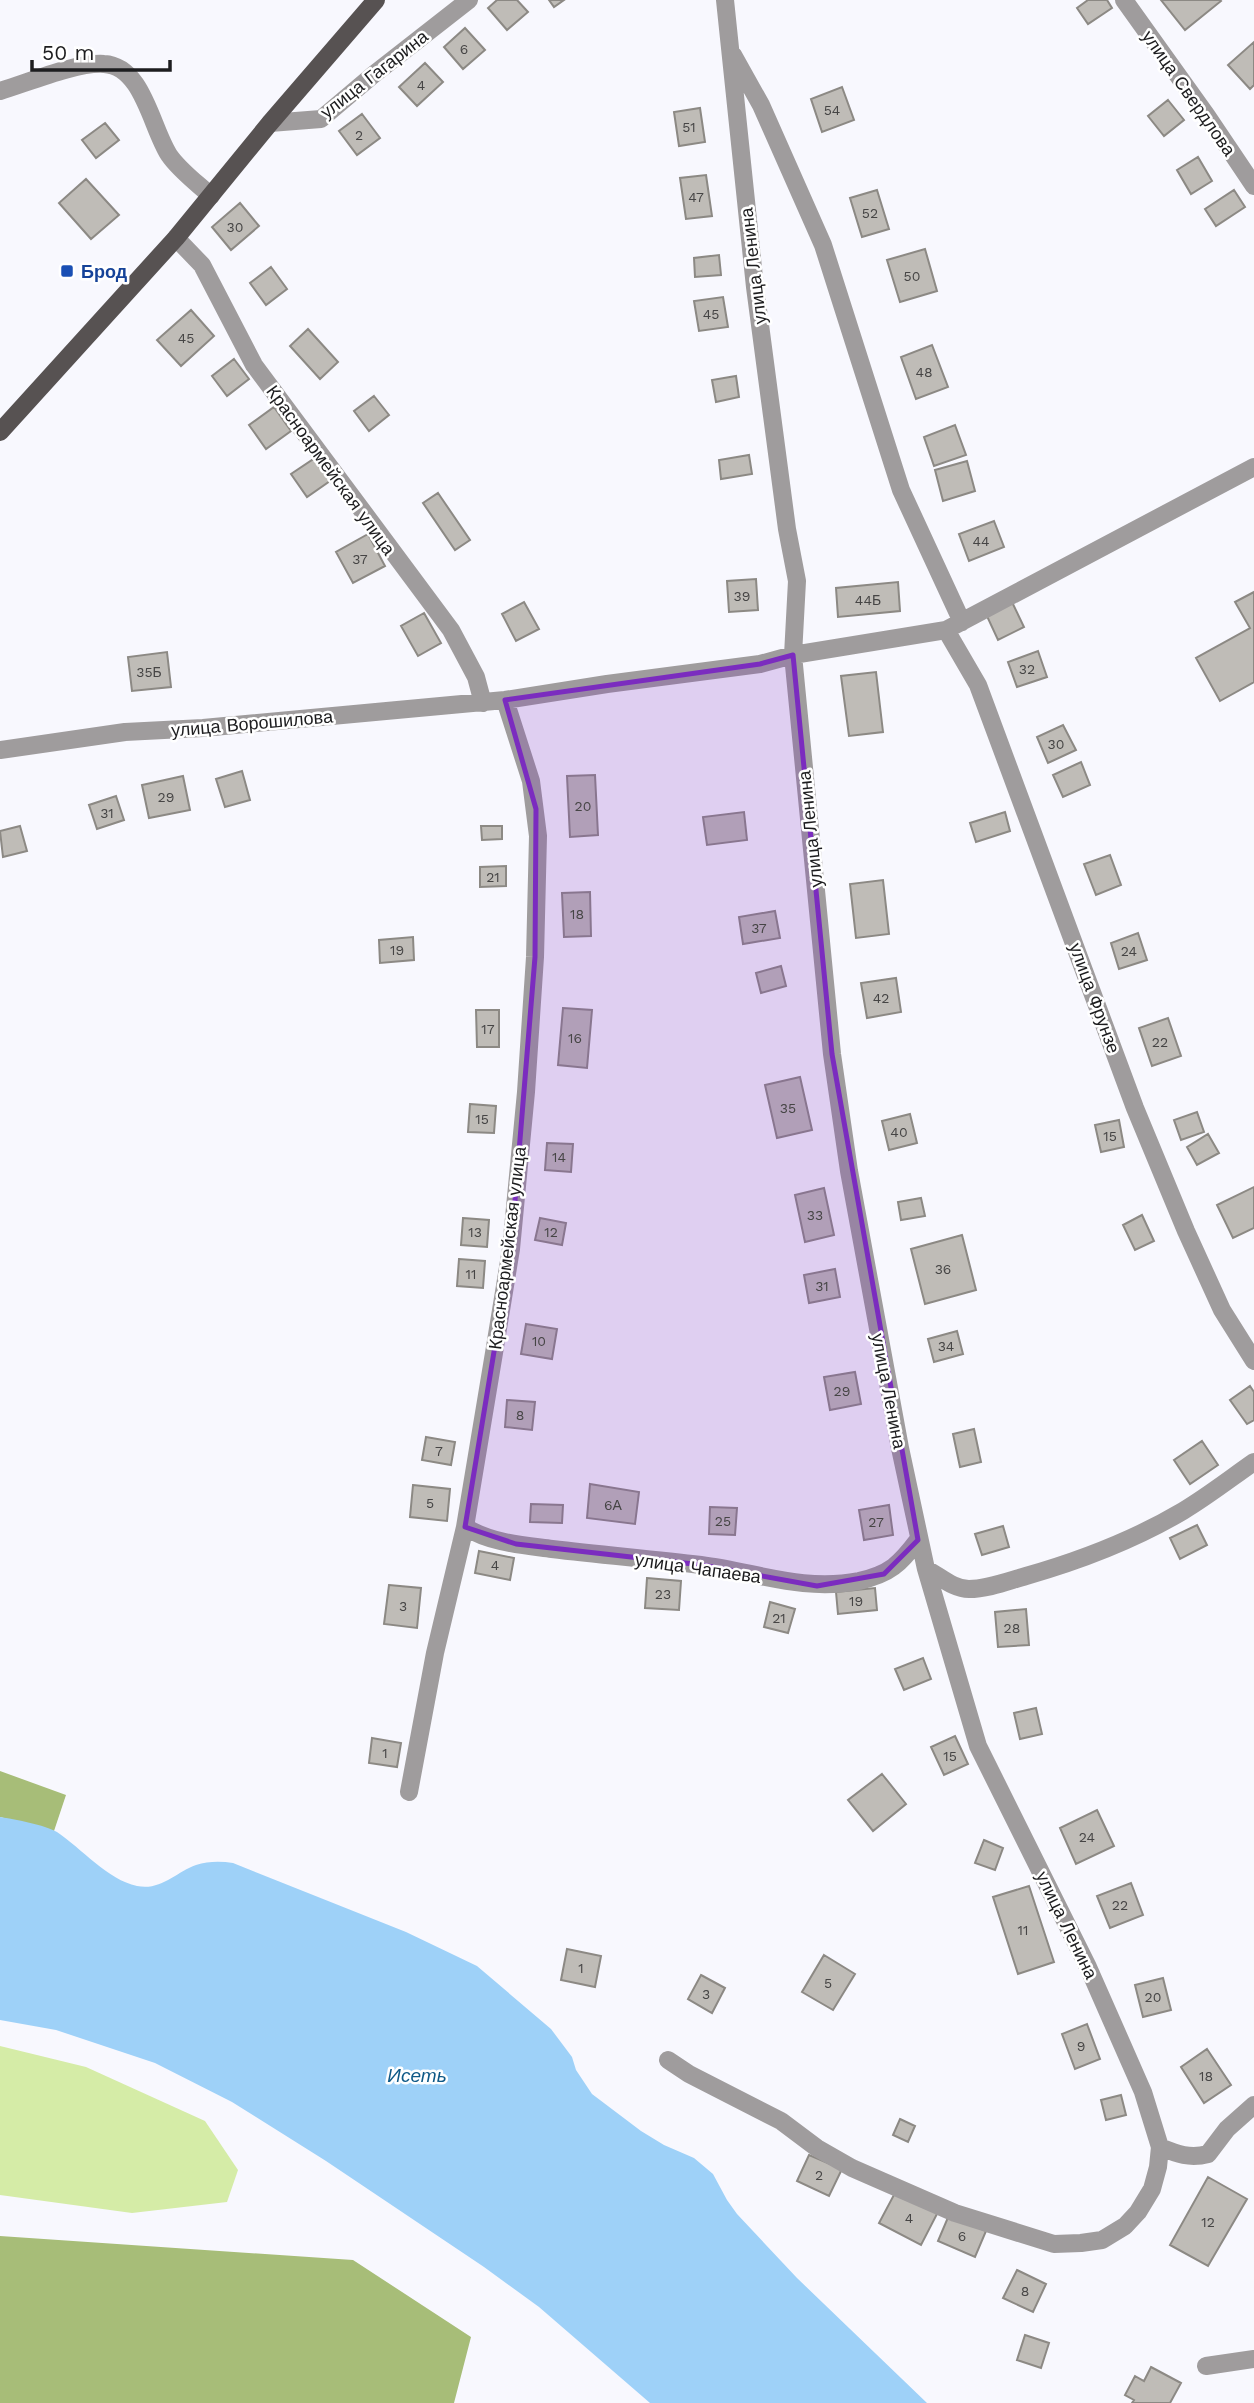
<svg xmlns="http://www.w3.org/2000/svg" width="1254" height="2403" font-family="'Work Sans',sans-serif">
<style>
.green{fill:#d5eca7}
.forest{fill:#a7bd78}
.water{fill:#9ed1f8}
.building{fill:#bfbcb7;stroke:#8c8984;stroke-width:2}
.lines{fill:none;stroke-linecap:round;stroke-linejoin:round}
.minor{stroke:#9f9c9d;stroke-width:18}
.major{stroke:#575252;stroke-width:18}
.marked{fill:#7b2cbf;fill-opacity:0.2;stroke:#7b2cbf;stroke-width:5;stroke-linejoin:round}
.transit-dot{fill:#1a4fb4;stroke:#fff;stroke-width:2.5}
.labels{text-anchor:middle;dominant-baseline:central;stroke-width:5;stroke-linejoin:round;paint-order:stroke}
.number-label{font-size:14px;fill:#464545}
.street-label{font-size:18px;fill:#1d1d1f;stroke:#fff}
.transit-label{font-size:18px;font-weight:bold;fill:#164399;stroke:#fff;text-anchor:start}
.water-label{font-size:19px;font-style:italic;fill:#0e5987;stroke:#fff}
</style>
<rect width="100%" height="100%" fill="#f8f8fe"/>
<path class="green" d="M0,2046L86,2067L205,2121L238,2170L227,2202L132,2213L0,2195Z"/>
<path class="forest" d="M0,1771L66,1795L54,1831L0,1817Z
M0,2236L353,2260L471,2337L454,2403H0Z"/>
<path class="water" d="M0,1817C14,1819 45,1825 57,1832C81,1848 108,1880 137,1886C161,1891 176,1872 196,1865C208,1861 221,1861 233,1863L406,1932L477,1966L551,2029L572,2057L576,2070L592,2094L641,2131L664,2145L694,2158L713,2174L727,2200L737,2214L797,2278L927,2403H650L539,2307L484,2267L326,2161L232,2102L155,2063L56,2030L0,2020Z"/>
<path class="building" d="M497,0H517L528,12L507,30L488,8Z
M549,0H564L554,7Z
M1088,0H1107L1112,8L1088,24L1077,8Z
M1161,0H1220L1221,1L1185,30Z
M465,28L485,50L463,69L444,47Z
M1254,42V85L1250,89L1228,65Z
M425,63L443,82L417,106L399,87Z
M842,87L854,120L822,132L811,99Z
M1168,100L1184,120L1164,136L1148,116Z
M700,108L705,142L679,146L674,112Z
M362,114L380,138L357,155L339,131Z
M105,123L119,140L96,158L82,140Z
M1198,157L1212,181L1191,194L1177,170Z
M706,175L712,216L686,219L680,178Z
M86,179L119,215L91,239L59,203Z
M877,190L889,229L862,237L850,198Z
M1234,190L1245,207L1216,226L1205,209Z
M240,203L259,226L231,250L212,227Z
M925,249L937,291L900,302L887,260Z
M719,255L721,275L695,277L694,258Z
M271,267L287,289L266,305L250,283Z
M723,297L728,327L699,331L694,301Z
M191,310L214,336L181,366L157,340Z
M308,329L338,362L320,379L290,346Z
M932,345L948,387L916,399L901,357Z
M234,359L249,379L227,396L212,376Z
M736,376L739,397L716,402L712,380Z
M374,396L389,415L369,431L354,411Z
M274,407L291,431L266,449L249,425Z
M955,425L966,455L934,466L924,437Z
M749,455L752,474L721,479L719,460Z
M315,458L330,481L307,497L291,474Z
M967,461L975,491L943,501L935,470Z
M438,493L470,540L455,550L423,503Z
M994,521L1004,547L969,561L959,534Z
M368,534L385,566L353,583L336,552Z
M756,579L758,610L729,612L727,581Z
M898,582L900,611L838,617L836,588Z
M1254,592V682L1220,701L1196,658L1250,628L1235,602Z
M524,602L539,629L516,641L502,614Z
M1012,602L1024,627L998,640L986,614Z
M424,613L441,643L418,656L401,626Z
M1038,651L1047,677L1017,687L1008,662Z
M167,652L171,687L132,691L128,657Z
M876,672L883,732L849,736L841,676Z
M1063,725L1076,750L1048,763L1037,737Z
M1081,762L1090,785L1063,797L1053,775Z
M242,771L250,800L225,807L216,779Z
M595,775L598,835L570,837L567,776Z
M183,776L190,810L149,818L142,785Z
M116,796L124,820L97,829L89,805Z
M744,812L747,840L707,845L703,817Z
M1005,812L1010,831L976,842L970,823Z
M20,826L27,851L3,857L0,831Z
M481,826H502V839L482,840Z
M1110,855L1121,885L1096,895L1084,864Z
M506,866V886L480,887V867Z
M883,880L889,934L856,938L850,884Z
M590,892L591,936L564,937L562,893Z
M775,911L780,938L743,944L739,917Z
M1138,933L1147,960L1119,969L1111,943Z
M413,937L414,960L380,963L379,940Z
M781,966L786,986L761,993L756,973Z
M896,978L901,1012L867,1018L861,983Z
M563,1008L592,1010L587,1068L558,1065Z
M476,1010H499V1047H477Z
M1168,1018L1181,1056L1152,1066L1139,1028Z
M800,1077L812,1130L777,1138L765,1085Z
M470,1104L496,1106L494,1133L468,1132Z
M1197,1112L1204,1132L1181,1140L1174,1120Z
M910,1114L917,1143L889,1150L882,1121Z
M1119,1120L1124,1147L1101,1152L1095,1125Z
M1208,1134L1219,1153L1197,1165L1187,1147Z
M547,1143L573,1144L571,1172L545,1170Z
M1254,1187V1228L1233,1238L1217,1205Z
M824,1188L834,1235L805,1242L795,1195Z
M921,1198L925,1216L901,1220L898,1202Z
M1142,1215L1154,1241L1135,1250L1123,1225Z
M463,1218L489,1220L487,1247L461,1245Z
M540,1218L566,1223L562,1245L535,1240Z
M962,1235L976,1290L925,1304L911,1249Z
M459,1259L485,1261L483,1288L457,1286Z
M835,1269L840,1297L809,1303L804,1275Z
M526,1324L557,1329L552,1359L521,1354Z
M957,1331L963,1354L934,1362L928,1339Z
M855,1372L861,1404L830,1410L824,1377Z
M1250,1386L1254,1392V1420L1247,1424L1230,1400Z
M507,1400L535,1402L532,1430L505,1427Z
M974,1429L981,1462L960,1467L953,1434Z
M426,1437L455,1442L451,1465L422,1460Z
M1202,1441L1218,1465L1190,1484L1174,1460Z
M590,1484L639,1492L635,1524L587,1518Z
M413,1485L450,1489L447,1521L410,1517Z
M531,1504L563,1505L562,1523L530,1522Z
M889,1505L893,1535L864,1540L859,1510Z
M710,1507L737,1508L735,1535L709,1534Z
M1197,1525L1207,1545L1180,1559L1170,1538Z
M1003,1526L1009,1547L982,1555L975,1534Z
M479,1551L514,1558L510,1580L475,1573Z
M647,1578L681,1581L679,1610L645,1608Z
M389,1585L421,1588L417,1628L384,1624Z
M875,1588L877,1610L838,1614L836,1592Z
M770,1602L795,1609L788,1633L764,1627Z
M1026,1609L1029,1645L998,1647L995,1612Z
M923,1658L931,1679L904,1690L895,1669Z
M1036,1708L1042,1734L1020,1739L1014,1713Z
M955,1736L968,1764L944,1775L931,1747Z
M372,1738L401,1743L397,1767L369,1763Z
M882,1774L906,1804L873,1831L848,1800Z
M1097,1810L1114,1846L1076,1864L1060,1828Z
M984,1840L1003,1848L995,1870L975,1863Z
M1131,1883L1143,1915L1110,1928L1097,1896Z
M1029,1886L1054,1962L1018,1974L993,1897Z
M567,1949L601,1956L595,1987L561,1980Z
M824,1955L855,1974L833,2010L802,1992Z
M701,1975L725,1988L712,2013L688,1999Z
M1163,1978L1171,2010L1143,2017L1135,1985Z
M1087,2024L1100,2059L1075,2069L1062,2034Z
M1207,2049L1231,2085L1204,2103L1181,2067Z
M1121,2095L1126,2115L1106,2120L1101,2100Z
M900,2119L915,2126L908,2142L893,2135Z
M809,2155L842,2169L829,2196L797,2181Z
M1208,2177L1247,2199L1208,2266L1170,2245Z
M896,2191L938,2212L921,2245L879,2223Z
M949,2215L986,2231L975,2257L938,2241Z
M1017,2270L1046,2284L1033,2312L1003,2298Z
M1025,2335L1049,2343L1041,2368L1017,2360Z
M1151,2367L1181,2383L1170,2403H1132L1134,2400L1125,2395L1135,2376L1144,2381Z"/>
<g class="lines">
<path class="minor" d="M1124,0L1207,116L1254,186
M733,55L761,105L823,245L901,490L962,622
M0,91C27,83 77,62 104,64C143,66 151,127 169,155C180,171 197,183 211,196
M270,123L321,119L373,75L469,0
M176,238L202,265L254,365L451,630L476,677L483,703
M946,630L978,685L1135,1108L1186,1231L1222,1310L1254,1361
M0,750L125,732L203,728L505,700L607,684L760,664L793,655L946,630L1254,467
M465,1527C491,1543 522,1545 552,1549C602,1555 651,1559 701,1565C756,1572 803,1592 859,1581C890,1574 900,1564 918,1540
M926,1569C940,1576 953,1589 969,1589C988,1589 1008,1581 1026,1576C1082,1560 1134,1540 1183,1511C1208,1496 1231,1478 1254,1462
M409,1792L435,1653L465,1527L494,1353L511,1249L526,1092L535,957L538,836L531,781L505,700
M668,2060L689,2074L781,2121L817,2148L852,2168L955,2213L1054,2244L1081,2243L1102,2240L1125,2226L1138,2212L1152,2189L1158,2167L1160,2147L1143,2092L1088,1967L978,1746L926,1569L900,1448L849,1171L832,1054L793,655L797,581L787,529L755,287L725,0
M1160,2147C1177,2154 1190,2159 1208,2154L1227,2129L1254,2105
M1206,2366L1254,2359"/>
<path class="major" d="M0,432L176,238L270,123L376,0"/>
</g>
<path class="marked" d="M793,655L832,1054L918,1540L884,1574L817,1586L702,1565L516,1544L465,1527L511,1249L535,957L536,809L505,700L760,664Z"/>
<rect class="transit-dot" x="60" y="264" width="14" height="14" rx="3.5"/>
<g class="labels">
<g class="number-label">
<text x="464" y="49">6</text>
<text x="421" y="85">4</text>
<text x="832" y="110">54</text>
<text x="689" y="127">51</text>
<text x="359" y="135">2</text>
<text x="696" y="197">47</text>
<text x="870" y="213">52</text>
<text x="235" y="227">30</text>
<text x="912" y="276">50</text>
<text x="711" y="314">45</text>
<text x="186" y="338">45</text>
<text x="924" y="372">48</text>
<text x="981" y="541">44</text>
<text x="360" y="559">37</text>
<text x="742" y="596">39</text>
<text x="868" y="600">44Б</text>
<text x="1027" y="669">32</text>
<text x="149" y="672">35Б</text>
<text x="1056" y="744">30</text>
<text x="166" y="797">29</text>
<text x="583" y="806">20</text>
<text x="107" y="813">31</text>
<text x="493" y="877">21</text>
<text x="577" y="914">18</text>
<text x="759" y="928">37</text>
<text x="397" y="950">19</text>
<text x="1129" y="951">24</text>
<text x="881" y="998">42</text>
<text x="488" y="1029">17</text>
<text x="575" y="1038">16</text>
<text x="1160" y="1042">22</text>
<text x="788" y="1108">35</text>
<text x="482" y="1119">15</text>
<text x="899" y="1132">40</text>
<text x="1110" y="1136">15</text>
<text x="559" y="1157">14</text>
<text x="815" y="1215">33</text>
<text x="475" y="1232">13</text>
<text x="551" y="1232">12</text>
<text x="943" y="1269">36</text>
<text x="471" y="1274">11</text>
<text x="822" y="1286">31</text>
<text x="539" y="1341">10</text>
<text x="946" y="1346">34</text>
<text x="842" y="1391">29</text>
<text x="520" y="1415">8</text>
<text x="439" y="1451">7</text>
<text x="430" y="1503">5</text>
<text x="613" y="1505">6А</text>
<text x="723" y="1521">25</text>
<text x="876" y="1522">27</text>
<text x="495" y="1565">4</text>
<text x="663" y="1594">23</text>
<text x="856" y="1601">19</text>
<text x="403" y="1606">3</text>
<text x="779" y="1618">21</text>
<text x="1012" y="1628">28</text>
<text x="385" y="1753">1</text>
<text x="950" y="1756">15</text>
<text x="1087" y="1837">24</text>
<text x="1120" y="1905">22</text>
<text x="1023" y="1930">11</text>
<text x="581" y="1968">1</text>
<text x="828" y="1983">5</text>
<text x="706" y="1994">3</text>
<text x="1153" y="1997">20</text>
<text x="1081" y="2046">9</text>
<text x="1206" y="2076">18</text>
<text x="819" y="2175">2</text>
<text x="909" y="2218">4</text>
<text x="1208" y="2222">12</text>
<text x="962" y="2236">6</text>
<text x="1025" y="2291">8</text>
</g>
<g class="street-label">
<text transform="translate(374 74) rotate(-38)">улица Гагарина</text>
<text transform="translate(1189 93) rotate(55)">улица Свердлова</text>
<text transform="translate(753 266) rotate(-97)">улица Ленина</text>
<text transform="translate(331 470) rotate(54)">Красноармейская улица</text>
<text transform="translate(252 723) rotate(-5)">улица Ворошилова</text>
<text transform="translate(810 829) rotate(-96)">улица Ленина</text>
<text transform="translate(1095 998) rotate(70)">улица Фрунзе</text>
<text transform="translate(507 1248) rotate(-83)">Красноармейская улица</text>
<text transform="translate(889 1391) rotate(79)">улица Ленина</text>
<text transform="translate(698 1568) rotate(8)">улица Чапаева</text>
<text transform="translate(1067 1925) rotate(64)">улица Ленина</text>
</g>
<g class="transit-label">
<text x="81" y="271">Брод</text>
</g>
<g class="water-label">
<text x="417" y="2075">Исеть</text>
</g>
</g>
<path d="M32 60v10h138v-10" fill="none" stroke="#1d1d1f" stroke-width="3.5"/>
<text x="42" y="60" font-size="21" fill="#1d1d1f" stroke="#ffffff" stroke-width="5" paint-order="stroke">50 m</text>
</svg>
